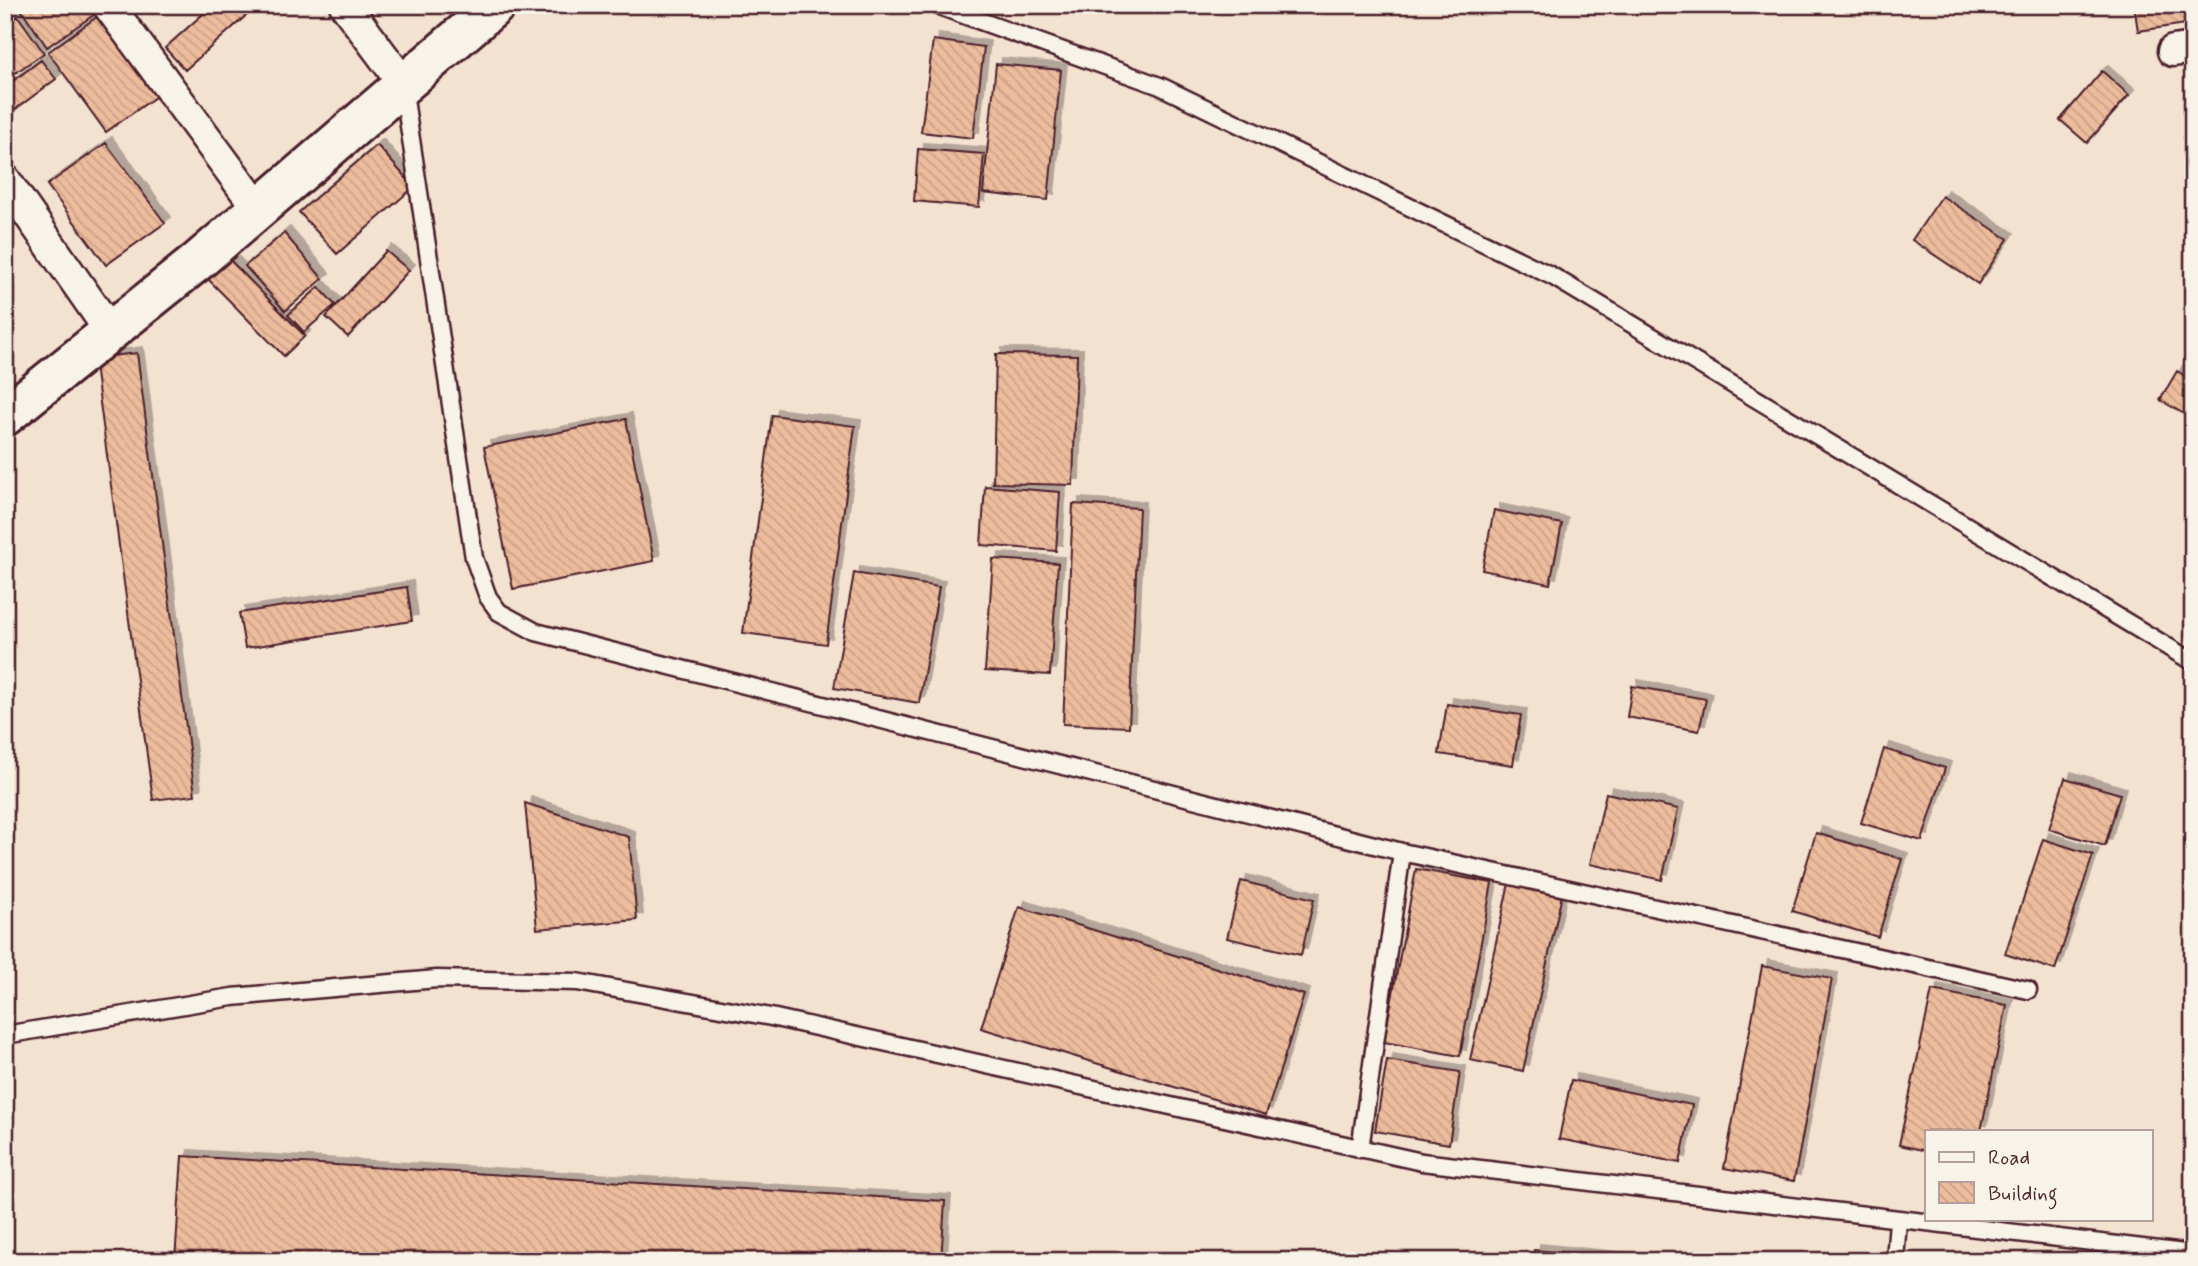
<svg xmlns="http://www.w3.org/2000/svg" width="2198" height="1266" font-family="Mynerve,sans-serif">
<style>
.building{fill:url(#building-back-hatch);stroke:#4a1f2b;stroke-width:2;filter:url(#shadow)}
.lines{fill:none;stroke-linecap:round;stroke-linejoin:round}
.lane-casing{stroke:#4a1f2b;stroke-width:21}
.street-casing{stroke:#4a1f2b;stroke-width:35}
.secondary-casing{stroke:#4a1f2b;stroke-width:44}
.lane{stroke:#f7f3e8;stroke-width:16}
.street{stroke:#f7f3e8;stroke-width:30}
.secondary{stroke:#f7f3e8;stroke-width:38}
</style>
<defs>
<pattern id="building-back-hatch" width="6" height="6" patternUnits="userSpaceOnUse" patternTransform="scale(1.75)"><rect width="6" height="6" fill="#ecbc9c"/><path d="M-1 5l2 2M0 0l6 6M5-1l2 2" fill="none" stroke="#cca187"/></pattern>
<filter id="shadow"><feDropShadow dx="6" dy="-6" stdDeviation="0" flood-color="#0004"/></filter>
</defs>
<rect width="100%" height="100%" fill="#f4e2d1"/>
<filter id="ink" filterUnits="userSpaceOnUse"><feTurbulence type="fractalNoise" baseFrequency=".0143" numOctaves="2"/><feDisplacementMap in="SourceGraphic" scale="14" xChannelSelector="R" yChannelSelector="G"/><feConvolveMatrix kernelMatrix="1 2 1 2 8 2 1 2 1" color-interpolation-filters="sRGB"/></filter>
<g filter="url(#ink)">
<path class="building" d="M18,5H93L98,12L47,47Z
M213,5H258L185,70L165,48Z
M2134,5H2191L2193,23L2138,31Z
M101,14L158,95L106,132L48,52Z
M18,16L44,53L5,80V25Z
M933,40L984,47L973,138L921,132Z
M41,60L56,79L5,117V87Z
M996,64L1061,70L1048,200L983,193Z
M2102,71L2129,95L2087,143L2060,120Z
M106,143L165,223L106,265L47,185Z
M377,145L414,187L337,254L299,212Z
M918,149L984,154L979,207L914,201Z
M1942,196L2008,239L1978,284L1912,240Z
M284,233L323,279L285,311L245,266Z
M386,251L409,270L348,337L326,317Z
M229,259L305,336L284,356L208,279Z
M319,287L335,305L304,332L288,315Z
M137,353L195,795L153,800L94,358Z
M996,354L1077,355L1073,485L993,483Z
M2177,371L2193,380V419L2160,400Z
M772,415L855,426L826,644L743,633Z
M626,419L654,561L513,589L484,447Z
M985,486L1060,492L1056,551L981,545Z
M1073,504L1139,508L1129,727L1063,724Z
M1494,510L1562,524L1550,584L1482,570Z
M993,559L1058,563L1050,675L985,671Z
M854,573L939,587L919,703L834,688Z
M407,587L412,621L245,648L239,613Z
M1632,686L1706,699L1699,731L1627,717Z
M1447,704L1521,715L1513,765L1439,754Z
M1884,749L1945,768L1922,841L1861,823Z
M2065,778L2120,794L2105,846L2049,829Z
M1606,793L1678,809L1662,880L1590,864Z
M525,803L629,837L637,920L537,929Z
M1816,833L1902,859L1878,937L1792,911Z
M2043,839L2093,855L2055,970L2005,954Z
M1416,869L1492,883L1460,1056L1384,1042Z
M1241,881L1314,899L1301,955L1227,938Z
M1509,883L1562,895L1523,1071L1470,1060Z
M1019,907L1304,995L1266,1115L981,1028Z
M1762,966L1832,979L1794,1181L1724,1168Z
M1932,990L2007,1005L1981,1131H1927V1151L1899,1145Z
M1387,1060L1460,1072L1449,1144L1375,1131Z
M1571,1080L1692,1105L1680,1163L1559,1139Z
M182,1156L945,1201L941,1261H175Z
M1534,1250L1643,1261H1533Z"/>
<g class="lines">
<defs>
<path id="lane" d="M936,5L1160,86L1552,276L2193,662
M403,86L474,558L488,597L499,612L536,632L1402,852L2028,990
M5,1035L232,997L437,979L577,982L771,1017L1422,1162L2193,1254
M1360,1149L1402,852
M1895,1261L1898,1220"/>
<path id="street" d="M108,5L258,208
M345,5L403,83
M2173,51L2193,48
M5,180L110,331"/>
<path id="secondary" d="M5,416L198,261L496,5"/>
</defs>
<use href="#lane" class="lane-casing"/>
<use href="#street" class="street-casing"/>
<use href="#secondary" class="secondary-casing"/>
<use href="#lane" class="lane"/>
<use href="#street" class="street"/>
<use href="#secondary" class="secondary"/>
</g>
</g>
<rect width="2198" height="1266" fill="none" stroke="#f7f3e8" stroke-width="28"/>
<rect x="14" y="14" width="2170" height="1238" fill="none" stroke="#4a1f2b" stroke-width="2.5" filter="url(#ink)"/>
<rect x="1925" y="1130" width="228" height="91" fill="#f7f3e8" stroke="#b29e9c" stroke-width="2"/>
<rect x="1939" y="1152" width="35" height="10" fill="#f7f3e8" stroke="#b29e9c" stroke-width="2"/>
<text x="1988" y="1164" font-size="21" fill="#4a1f2b">Road</text>
<rect x="1939" y="1182" width="35" height="21" fill="url(#building-back-hatch)" stroke="#b29e9c" stroke-width="2"/>
<text x="1988" y="1200" font-size="21" fill="#4a1f2b">Building</text>
</svg>
